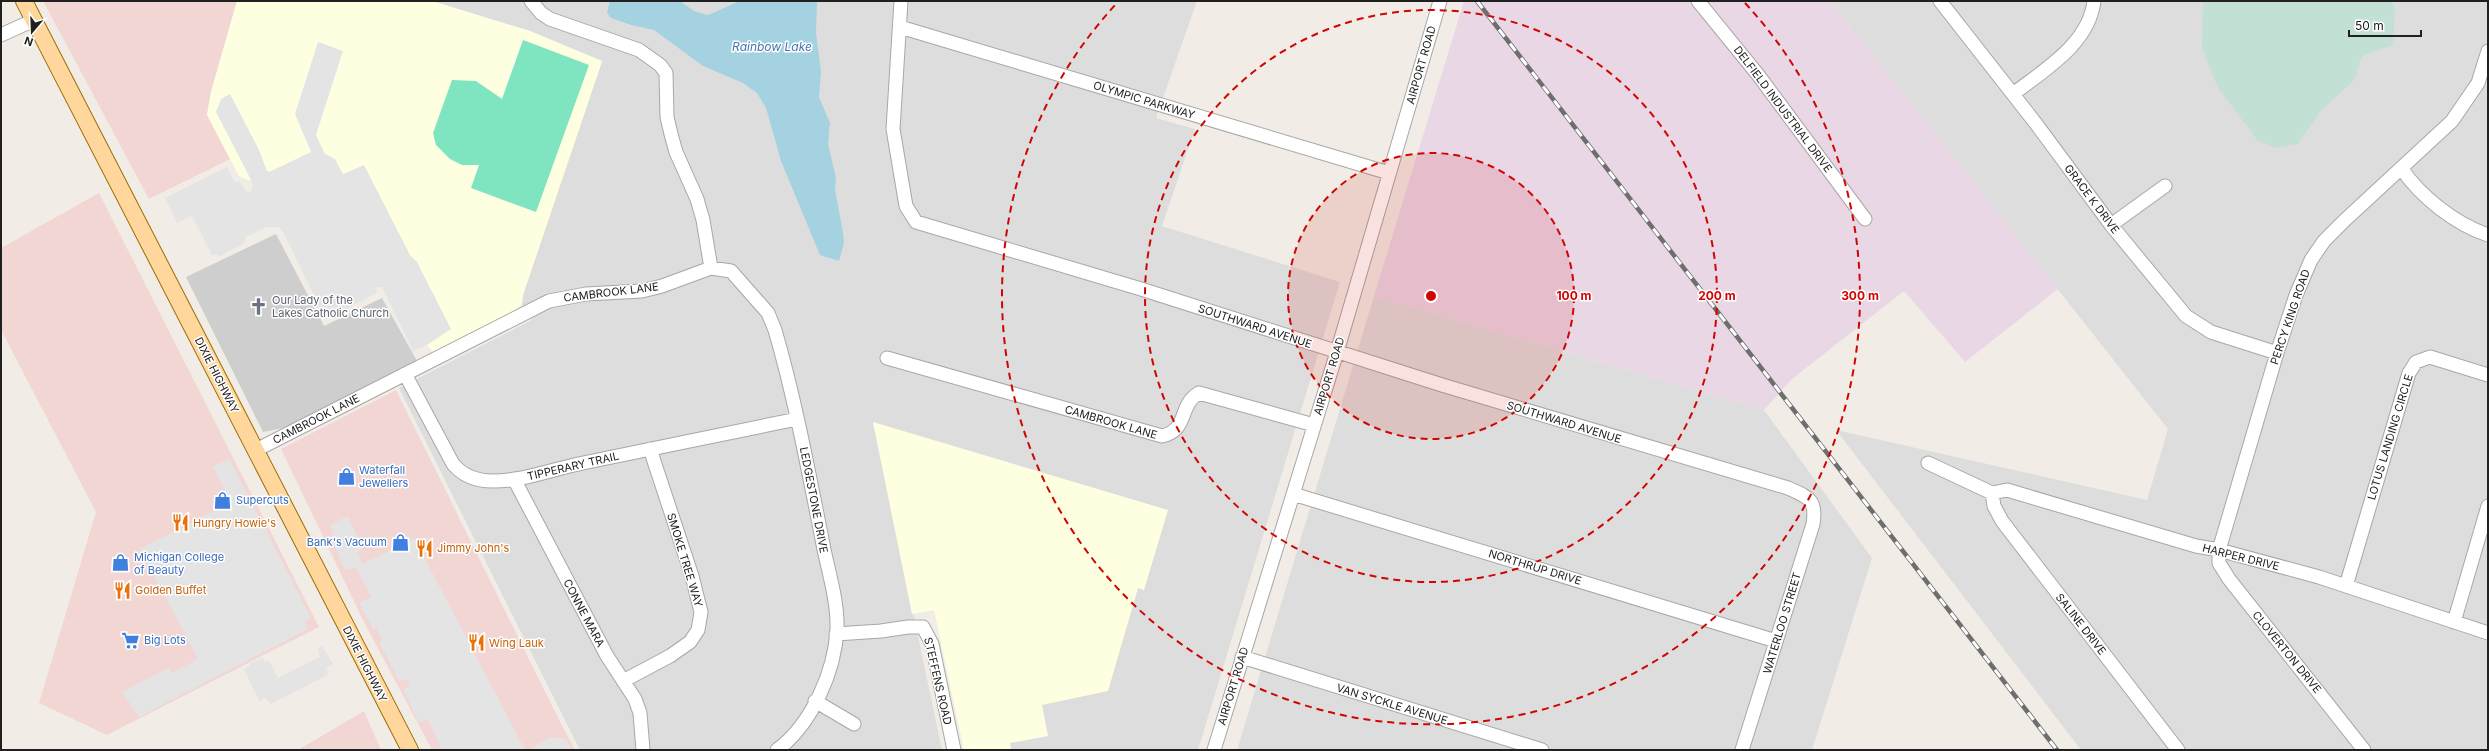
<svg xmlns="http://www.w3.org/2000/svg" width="2489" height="751" font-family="Inter,sans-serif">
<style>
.residential{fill:#dedddd}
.commercial{fill:#f2d6d4}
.industrial{fill:#ead7e6}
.education{fill:#feffe1}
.religious{fill:#cecece}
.wetland{fill:#c2e0d3}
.pitch{fill:#7fe4c0}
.parking{fill:#e4e4e4}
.water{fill:#a4d2e1}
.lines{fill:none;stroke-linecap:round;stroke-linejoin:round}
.minor-casing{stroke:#a7a7a7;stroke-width:15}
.major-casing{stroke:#9c6c00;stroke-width:18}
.minor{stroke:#fff;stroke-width:13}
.major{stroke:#ffd79d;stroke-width:16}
.rail-casing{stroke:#6e6e6e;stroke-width:4.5}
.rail{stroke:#fff;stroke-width:3;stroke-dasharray:9;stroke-linecap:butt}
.ring{fill:none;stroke:#d00500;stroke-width:2;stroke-dasharray:7 5}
.labels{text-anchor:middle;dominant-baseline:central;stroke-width:3;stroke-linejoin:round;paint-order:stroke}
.street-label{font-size:11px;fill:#202020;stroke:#fff}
.worship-label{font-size:11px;fill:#5b616d;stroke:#fff;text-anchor:start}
.shop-label{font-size:11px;fill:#366cbe;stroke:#fff;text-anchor:start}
.food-label{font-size:11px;fill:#c56008;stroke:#fff;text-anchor:start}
.water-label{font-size:12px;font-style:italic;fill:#4376ae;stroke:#fff}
.centre{fill:#d00500;stroke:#fff;stroke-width:2}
.ring-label{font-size:12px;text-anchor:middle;font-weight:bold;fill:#d00500;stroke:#fff;stroke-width:3;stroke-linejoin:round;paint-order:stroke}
</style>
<rect width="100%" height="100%" fill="#f1ede6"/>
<path class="residential" d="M432,1H1197L1156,118L1195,129L1162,226L1340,282L1198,750H1011L1009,743L1138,588L1144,589L873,422L942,750H580L399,388L532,320L522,304L523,295L602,62L530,31Z
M1830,1H2488V750H2081L1836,430L2147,500L2168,429Z
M1374,296L1764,410L1872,558L1812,750H1237Z"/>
<path class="commercial" d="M43,1H237L211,92L207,115L230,159L149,199Z
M99,193L319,627L107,735L39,703L96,512L1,330V248Z
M396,390L554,710L575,750H432L364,622L281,449Z
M364,711L381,750H298Z"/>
<path class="industrial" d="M1464,1H1830L2058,289L1965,362L1904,291L1792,379L1764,410L1374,296Z"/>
<path class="education" d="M237,1H432L530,31L602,61L523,295L522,304L510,314L434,353L427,345L311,152L250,181L239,176L207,115L211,92Z
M873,422L1168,510L1144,590L1138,588L1108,691L1042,705L1048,736L1010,743L1011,750H964L934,610L912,614Z"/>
<path class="religious" d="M276,234L324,326L382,298L417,361L283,428L263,432L186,277Z"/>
<path class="wetland" d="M2203,1H2392L2395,10L2393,45L2362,56L2355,79L2320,112L2298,144L2277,148L2258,141L2218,88L2202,48Z"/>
<path class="pitch" d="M523,40L589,65L536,212L471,188L479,165H462L450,159L436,145L433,133L452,80L476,81L502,99Z"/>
<path class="parking" d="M318,42L343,51L316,135L325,154L335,159L343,174L364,165L410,255L417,262L451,329L427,345L413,351L382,287H375L378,292L327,319L322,317L314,303V295L283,232L278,227H266L246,237L243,244L218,257L217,254L212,255L192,216L177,223L165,198L227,167L235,182L239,181L247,193L251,192L253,186L249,176L216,112L221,99L230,94L259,150L267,171L270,172L311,152L295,114Z
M229,459L311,618L304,622L308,629L139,717L122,692L168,668L172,673L198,659L140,549L231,502L213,467Z
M348,516L363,549L357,552L363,564L414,538L525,750H435L441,747L430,724L427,720L419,723L403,689L410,686L407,679L399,681L379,642L383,640L376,628L373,629L359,603L371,597L368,590L356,568L345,570L330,536L334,534L330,525Z
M322,646L333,664L326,668L329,674L271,704L265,698L259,701L244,669L250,665V663L263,658L265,662L269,661L278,678L320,657L318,649Z
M551,737L566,739L571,749L529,750Z"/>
<path class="water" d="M610,1H680L694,11L708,15L740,1H817L816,33L821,72L819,97L830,123L828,144L836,178L835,189L843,233L844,243L839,261L820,255L781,161L766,108L757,93L743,83L703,66L654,30L631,25L611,18L607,13Z"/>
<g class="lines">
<defs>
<path id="minor" d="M531,1L541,13L550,19L639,50L660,65L666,73L667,117L671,134L676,152L697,199L703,220L711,268
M901,1L893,129L906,206L916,222L1141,289L1442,385L1788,488C1808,497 1817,499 1813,524L1742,750
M1698,1L1759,76L1865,219
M1940,1L2037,125L2111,225L2186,316L2211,332L2277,353
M900,27L1389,173
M1,35L34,20
M2013,94C2044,70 2089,44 2094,1
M2401,168C2421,197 2455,224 2488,235
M2111,225L2165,186
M887,358L1162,436C1189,430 1178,405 1199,393L1314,425
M405,374L453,464C463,476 478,481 493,481C524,481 553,469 583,463C654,448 726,434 797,419
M256,450L549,301L586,294L642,291L662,286L711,268L731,271L768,313L775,330C795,399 808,469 822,539C827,568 838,599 837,629C835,671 812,724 777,750
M1928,463L1992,493
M514,479L607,656L635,699L640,713L643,750
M1992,493L2007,490L2196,546L2219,550L2319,577L2488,633
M1992,493L1994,506L2002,521L2178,750
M1293,494L1776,641
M2346,586L2409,373L2416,362L2430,357L2488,375
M2454,622L2488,506
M836,634L881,631L908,627H923L932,644L954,750
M1242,657L1542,750
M623,681L670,656L690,642L698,630L701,612L692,576L650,449
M815,701L854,724
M1214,750L1337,352L1440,1
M2364,750L2229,579L2219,563V550L2277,353L2296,295L2311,260L2324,241L2345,220L2452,121L2478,83L2488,51"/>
<path id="major" d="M24,1L410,750"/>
</defs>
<use href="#minor" class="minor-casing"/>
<use href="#major" class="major-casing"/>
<use href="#minor" class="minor"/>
<use href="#major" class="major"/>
<defs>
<path id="rail" d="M1477,1L2057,750"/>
</defs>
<use href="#rail" class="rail-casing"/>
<use href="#rail" class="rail"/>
</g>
<circle cx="1431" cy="296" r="143" fill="#d00500" fill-opacity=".12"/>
<g class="ring">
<circle cx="1431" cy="296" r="143"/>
<circle cx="1431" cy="296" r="286"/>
<path d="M1745 3A429 429 0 1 1 1117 3"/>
</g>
<defs>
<symbol id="church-bare" viewBox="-9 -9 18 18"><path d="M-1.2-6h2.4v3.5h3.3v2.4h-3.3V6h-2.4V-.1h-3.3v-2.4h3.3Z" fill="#6b7280" stroke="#fff" stroke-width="2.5" paint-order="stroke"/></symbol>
<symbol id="shop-bare" viewBox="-9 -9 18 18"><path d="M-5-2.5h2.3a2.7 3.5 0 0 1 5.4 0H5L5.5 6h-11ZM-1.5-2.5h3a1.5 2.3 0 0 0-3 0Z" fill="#3f7fe0" stroke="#fff" stroke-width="2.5" paint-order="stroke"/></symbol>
<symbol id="restaurant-bare" viewBox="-9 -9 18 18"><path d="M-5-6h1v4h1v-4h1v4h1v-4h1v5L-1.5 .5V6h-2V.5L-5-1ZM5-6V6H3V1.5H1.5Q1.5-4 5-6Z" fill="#e8710a" stroke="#fff" stroke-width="2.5" paint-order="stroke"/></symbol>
<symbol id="supermarket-bare" viewBox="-9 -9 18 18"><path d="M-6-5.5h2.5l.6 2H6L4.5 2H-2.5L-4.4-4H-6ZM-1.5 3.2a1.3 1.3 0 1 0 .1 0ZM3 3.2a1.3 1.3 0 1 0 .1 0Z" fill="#3f7fe0" stroke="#fff" stroke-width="2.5" paint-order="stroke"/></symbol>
</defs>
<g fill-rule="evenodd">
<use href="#church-bare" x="246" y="294" width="25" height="25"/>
<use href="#shop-bare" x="334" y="464" width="25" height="25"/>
<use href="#shop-bare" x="210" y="488" width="25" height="25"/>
<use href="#restaurant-bare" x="168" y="510" width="25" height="25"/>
<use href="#shop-bare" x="388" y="530" width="25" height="25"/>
<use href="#restaurant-bare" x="412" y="536" width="25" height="25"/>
<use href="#shop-bare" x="108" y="550" width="25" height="25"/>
<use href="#restaurant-bare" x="110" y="578" width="25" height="25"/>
<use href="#supermarket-bare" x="118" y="628" width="25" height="25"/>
<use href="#restaurant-bare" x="464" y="630" width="25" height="25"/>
</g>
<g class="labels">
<g class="street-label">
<text transform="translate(1421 65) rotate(-74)">AIRPORT ROAD</text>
<text transform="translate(1144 100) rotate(17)">OLYMPIC PARKWAY</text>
<text transform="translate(1783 109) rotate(53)">DELFIELD INDUSTRIAL DRIVE</text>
<text transform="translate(2092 199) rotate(53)">GRACE K DRIVE</text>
<text transform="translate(611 292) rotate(-7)">CAMBROOK LANE</text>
<text transform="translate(2290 317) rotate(-71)">PERCY KING ROAD</text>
<text transform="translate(1255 326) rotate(18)">SOUTHWARD AVENUE</text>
<text transform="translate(217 375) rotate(63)">DIXIE HIGHWAY</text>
<text transform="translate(1329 376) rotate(-73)">AIRPORT ROAD</text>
<text transform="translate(316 419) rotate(-27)">CAMBROOK LANE</text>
<text transform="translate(1111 422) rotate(16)">CAMBROOK LANE</text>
<text transform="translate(1564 422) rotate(17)">SOUTHWARD AVENUE</text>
<text transform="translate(2390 437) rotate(-73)">LOTUS LANDING CIRCLE</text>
<text transform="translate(573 466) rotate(-13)">TIPPERARY TRAIL</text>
<text transform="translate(814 500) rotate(79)">LEDGESTONE DRIVE</text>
<text transform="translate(2241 557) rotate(14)">HARPER DRIVE</text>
<text transform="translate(685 560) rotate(73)">SMOKE TREE WAY</text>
<text transform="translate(1535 567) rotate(17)">NORTHRUP DRIVE</text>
<text transform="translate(584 613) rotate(62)">CONNE MARA</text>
<text transform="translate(1782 623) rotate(-73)">WATERLOO STREET</text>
<text transform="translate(2081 624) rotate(52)">SALINE DRIVE</text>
<text transform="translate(2287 652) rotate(51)">CLOVERTON DRIVE</text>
<text transform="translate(365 664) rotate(63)">DIXIE HIGHWAY</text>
<text transform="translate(938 681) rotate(77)">STEFFENS ROAD</text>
<text transform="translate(1233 686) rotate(-73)">AIRPORT ROAD</text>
<text transform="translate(1392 704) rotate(17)">VAN SYCKLE AVENUE</text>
</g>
<g class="worship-label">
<text x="272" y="300">Our Lady of the<tspan x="272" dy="13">Lakes Catholic Church</tspan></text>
</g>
<g class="shop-label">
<text x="359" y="470">Waterfall<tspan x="359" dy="13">Jewellers</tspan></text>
<text x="236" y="500">Supercuts</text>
<text x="387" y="542" text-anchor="end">Bank's Vacuum</text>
<text x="134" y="557">Michigan College<tspan x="134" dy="13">of Beauty</tspan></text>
<text x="144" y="640">Big Lots</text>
</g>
<g class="food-label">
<text x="193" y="523">Hungry Howie's</text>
<text x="437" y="548">Jimmy John's</text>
<text x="135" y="590">Golden Buffet</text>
<text x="489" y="643">Wing Lauk</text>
</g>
<g class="water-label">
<text x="772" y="46">Rainbow Lake</text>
</g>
</g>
<circle cx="1431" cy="296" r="6" class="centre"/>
<g class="ring-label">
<text x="1574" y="300">100 m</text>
<text x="1717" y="300">200 m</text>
<text x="1860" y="300">300 m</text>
</g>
<rect width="2489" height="751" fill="none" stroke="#202020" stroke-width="4"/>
<g transform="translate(32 32) rotate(199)" stroke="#ffffff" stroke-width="3" paint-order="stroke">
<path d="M0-3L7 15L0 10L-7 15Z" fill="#202020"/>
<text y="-6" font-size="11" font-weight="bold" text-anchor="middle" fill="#202020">N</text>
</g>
<path d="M2349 30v6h72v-6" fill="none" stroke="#202020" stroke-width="2"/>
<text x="2355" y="30" font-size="12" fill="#202020" stroke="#ffffff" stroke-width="3" paint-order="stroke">50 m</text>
</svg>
